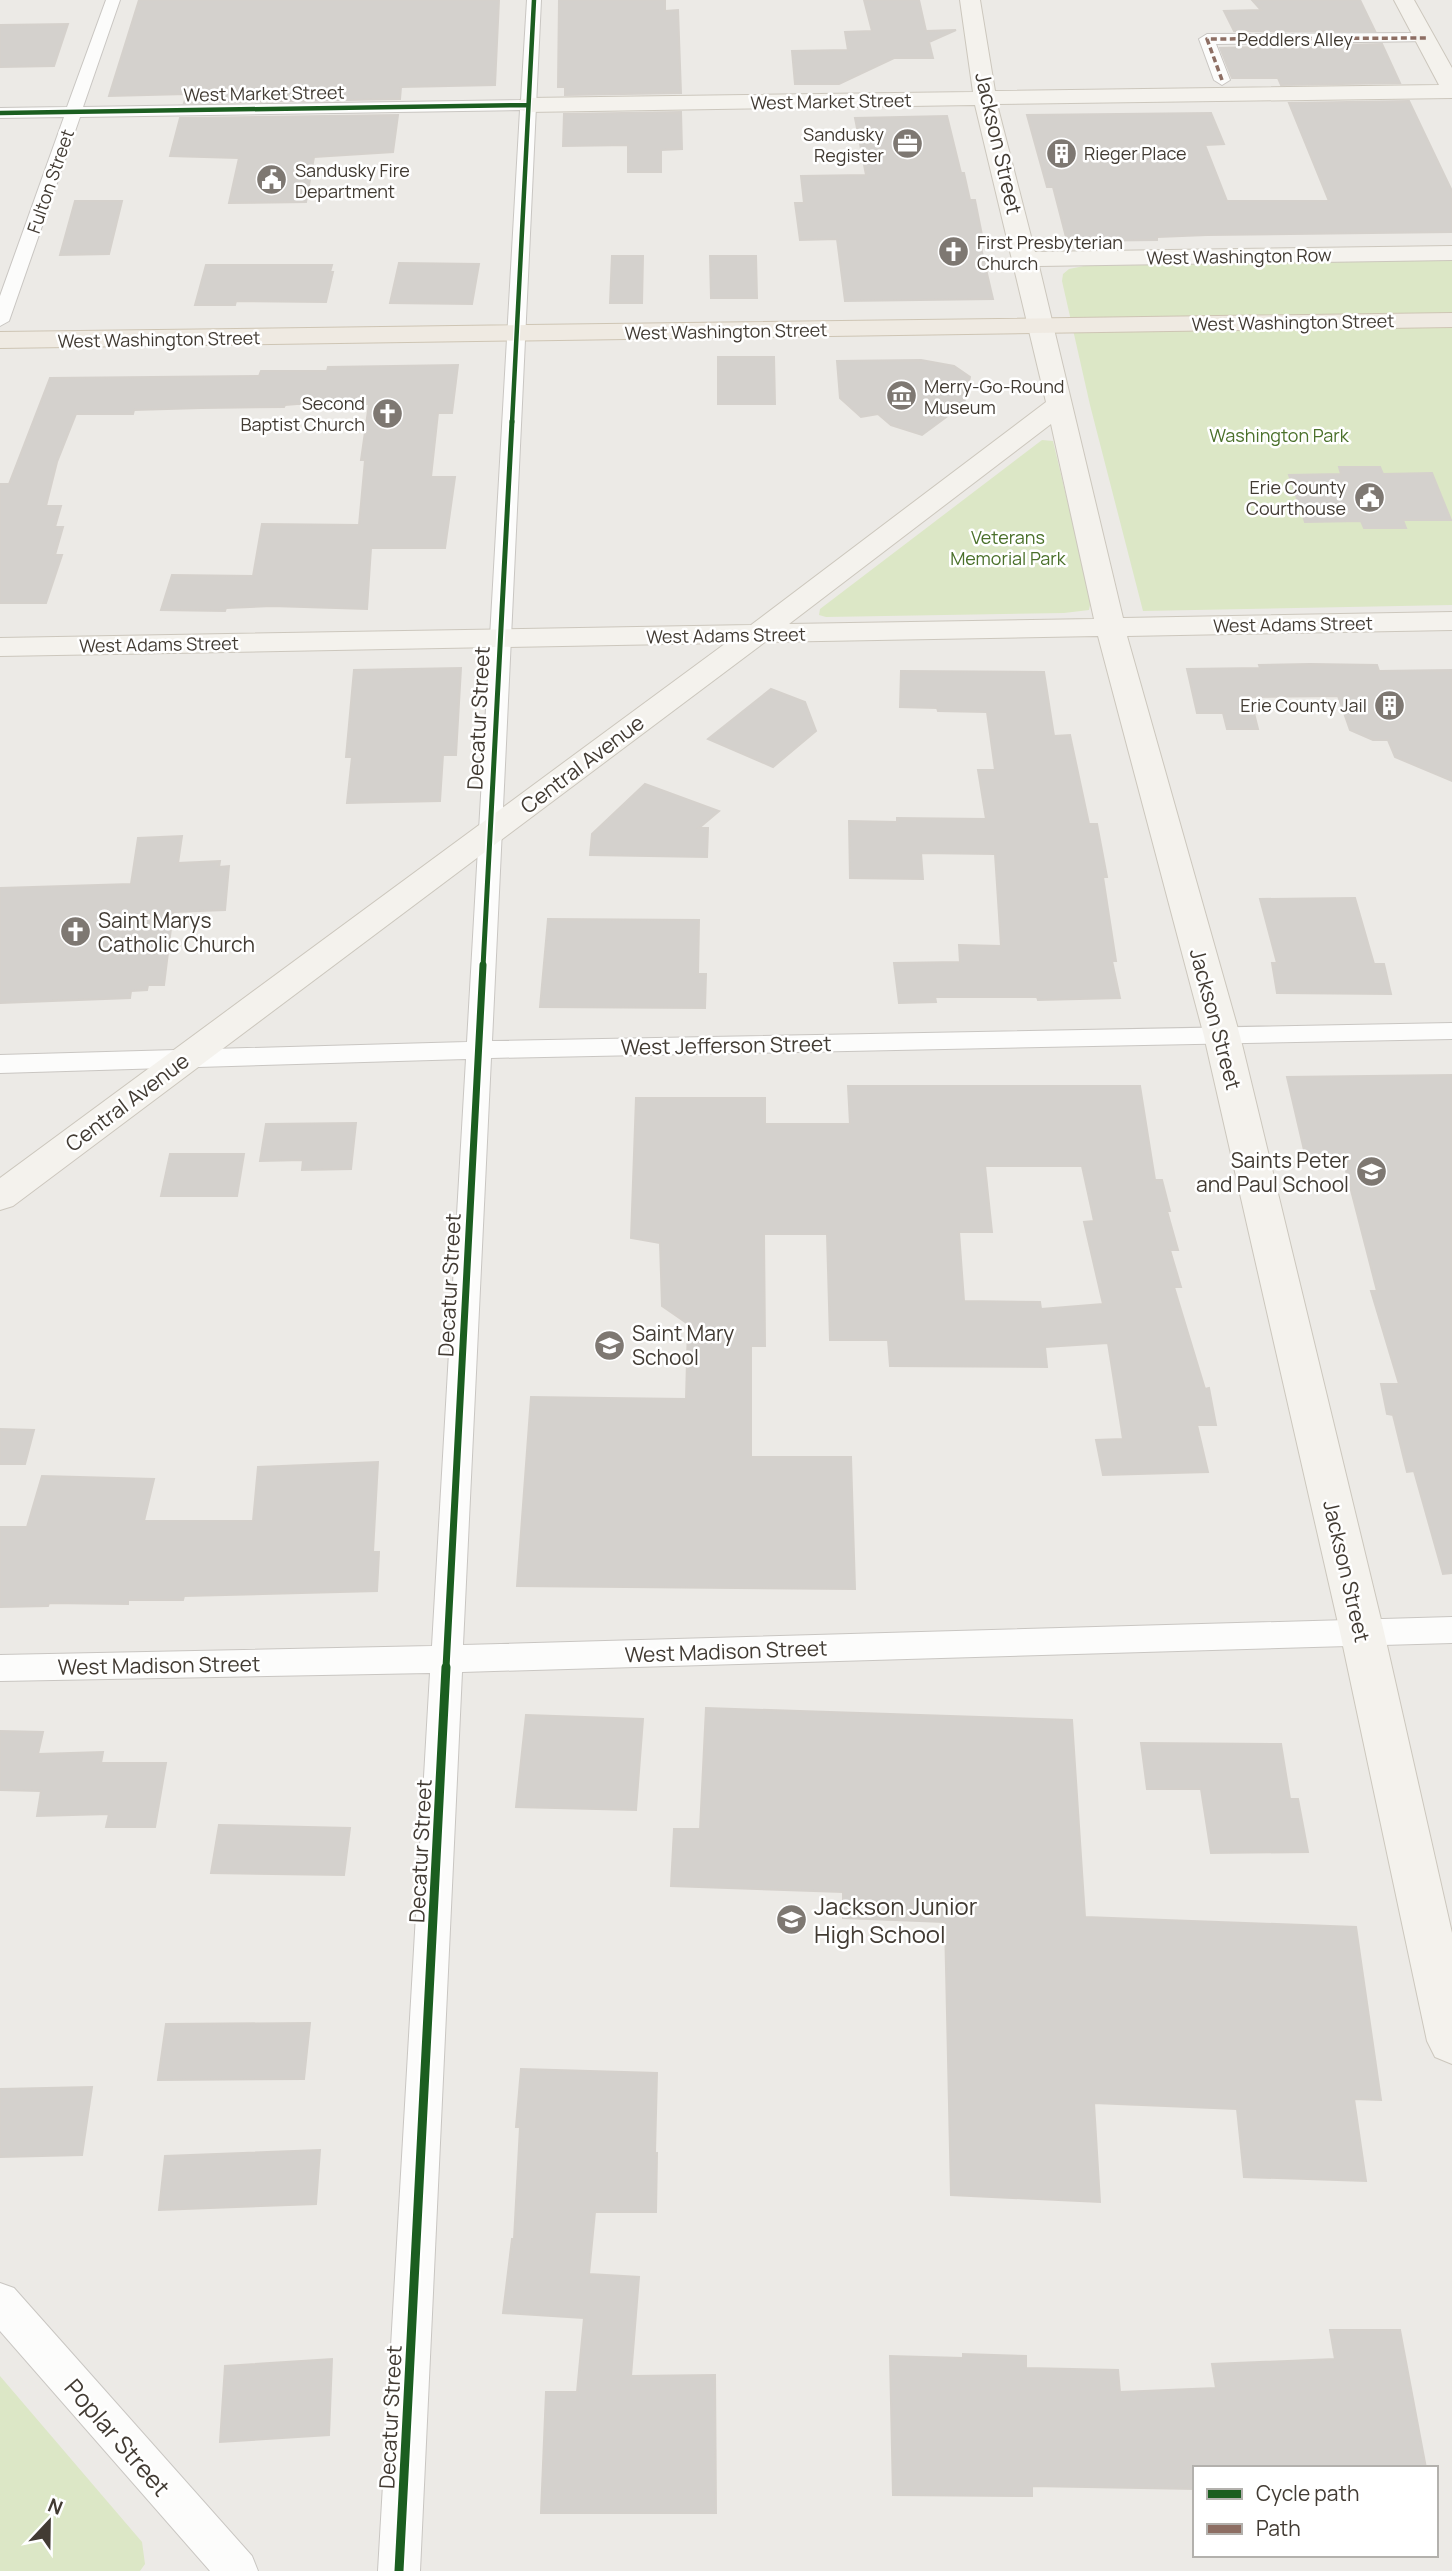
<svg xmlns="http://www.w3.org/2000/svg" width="1452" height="2571" font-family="Manrope,sans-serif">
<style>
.green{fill:#dce7c6}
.building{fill:#d4d1cd;stroke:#d5d1cc;stroke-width:2;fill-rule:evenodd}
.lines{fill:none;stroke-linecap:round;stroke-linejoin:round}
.street-casing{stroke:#c9c6c2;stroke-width:2}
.secondary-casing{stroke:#ccc7bd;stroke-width:2}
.primary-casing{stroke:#cec5b4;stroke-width:2}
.street{fill:#fcfcfb;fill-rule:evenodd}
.secondary{fill:#f4f2ed;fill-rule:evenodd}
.primary{fill:#efeae2;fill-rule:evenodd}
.quiet{stroke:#8d6e63;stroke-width:3.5;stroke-dasharray:6 3.5;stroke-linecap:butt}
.cycleway-far3-casing{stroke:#fff;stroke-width:7}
.cycleway-far2-casing{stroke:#fff;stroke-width:9}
.cycleway-far1-casing{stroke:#fff;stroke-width:11}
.cycleway-casing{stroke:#fff;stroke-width:13}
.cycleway-far3{stroke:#1b5e20;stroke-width:4.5}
.cycleway-far2{stroke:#1b5e20;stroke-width:5}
.cycleway-far1{stroke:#1b5e20;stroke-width:7}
.cycleway{stroke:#1b5e20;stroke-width:9}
.labels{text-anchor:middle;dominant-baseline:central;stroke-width:5;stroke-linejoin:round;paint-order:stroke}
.far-street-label{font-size:18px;fill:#423b33;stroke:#fff}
.far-poi-label{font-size:18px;fill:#423b33;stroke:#fff;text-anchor:end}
.far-park-label{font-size:18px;fill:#4a702a;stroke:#fff}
.street-label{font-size:21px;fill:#423b33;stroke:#fff}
.poi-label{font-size:21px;fill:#423b33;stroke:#fff;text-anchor:start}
.near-poi-label{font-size:24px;fill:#423b33;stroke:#fff;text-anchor:start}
.near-street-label{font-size:24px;fill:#423b33;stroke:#fff}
</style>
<rect width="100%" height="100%" fill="#eceae6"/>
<path class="green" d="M1452,260V605L1143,611L1090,405L1062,281L1063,274L1069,269L1084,266Z
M1042,440L1053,441L1091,600L1089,610L1064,613L826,617L819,615L820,609Z
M0,2376L142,2542L145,2564L140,2571H0Z"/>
<path class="building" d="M139,0H499L495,85L401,87L400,99L184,103L187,94L109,96Z
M559,0H665V11L678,10L681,93L565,95V87H558Z
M864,0H919L926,31L956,30L929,42L933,58H894L839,84H795L792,51L848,50L845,32L872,31Z
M1252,0H1360L1375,31H1234L1224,11L1261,10Z
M68,24L54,66L0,67V25Z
M1382,44L1400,83L1281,85L1278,78H1232L1220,48Z
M1409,101L1452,191V232L1207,235L1157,237V240L1067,241L1053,187H1047L1027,115L1211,113L1224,144L1205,145L1227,201H1329L1289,103Z
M681,112L682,149L661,150V172H628V145L563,146L564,114Z
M398,115L393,152L314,157L306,202L229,203L239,158L170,156L180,118Z
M947,116L961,173H964L970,200H975L982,235H978L993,299L845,301L837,239L800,240L795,203H804L801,176L866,175L855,118Z
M75,201H122L109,254L60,255Z
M612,256H643L642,303H610Z
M710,256H756L757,298H711Z
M399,263L479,264L472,304L390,303Z
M206,265H332L330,272H333L326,302L236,301L235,305H195Z
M718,357H774L775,404H718Z
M921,360L954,366L970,377L964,404L922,435L891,425L878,414L861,417L840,398L837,361Z
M458,365L452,413H438L431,477H455L445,548H371L367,609L272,606L226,608L225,611L161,610L172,575L253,576L262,524L359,525L365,460H361L369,404H297L285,405L284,407L201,408L134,410L133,414H76L57,462L46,506H61L55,527H63L55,555H62L46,603H0V484H9L50,378L259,376L261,371H327L328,367Z
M1339,467H1380L1383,474L1432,473L1451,520H1403L1406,528H1364L1361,521L1305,522L1289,475L1341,474Z
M1310,664L1377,665L1379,671L1452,670V781L1395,757L1388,740H1373L1350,730L1338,696L1250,697L1258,729H1227L1223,713H1197L1187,669L1260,668L1259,665Z
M461,668L456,755H443L440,801L347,803L352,757H346L354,670Z
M901,671L1044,672L1054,736L1070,735L1089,824H1097L1107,877H1103L1116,961H1112L1120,998L1038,1000L1037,997H935L936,1002L899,1003L894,963L960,962L959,945L1001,946L995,854L921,853L923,879L850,878L849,821L897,822V818L986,819L978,770H995L987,712L938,711L937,708L900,707Z
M771,689L805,702L816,731L773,767L708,739Z
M645,784L719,811L699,828H708L707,857L590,855L592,834Z
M182,836L178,863L220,861L219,867L229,866L225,910L173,912L164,985H148L147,990L131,991L130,998L0,1003V888L131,884L138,838Z
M1355,898L1374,964H1384L1391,994L1277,993L1272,963H1277L1260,899Z
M548,919L699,920L698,974H706L705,1008L540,1007Z
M1452,1075V1573L1443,1574L1414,1471L1407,1472L1393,1415L1387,1414L1381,1384H1399L1371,1291H1377L1344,1163H1307L1287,1077Z
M848,1086H1140L1155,1180H1162L1170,1211H1167L1178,1250H1170L1181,1287H1174L1205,1389L1209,1388L1216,1425H1197L1208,1472L1103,1475L1096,1440L1123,1439L1108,1343L1045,1347L1047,1367L890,1366L888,1340H830L827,1234H764L765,1346H751V1457H851L855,1589L517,1586L531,1397L686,1399L688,1324L662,1306L660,1243L631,1238L636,1098H765V1124H850ZM985,1166H1082L1094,1221L1084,1222L1103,1304L1041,1309L1040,1302L964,1301L959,1232H992Z
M356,1123L351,1169L302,1170L303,1160L260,1161L266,1124Z
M170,1154H244L237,1196H161Z
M0,1429L34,1430L25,1464H0Z
M378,1462L373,1552H379L377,1591L184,1596L183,1600H128V1604L49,1603L48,1606L0,1607V1527H27L42,1476L154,1479L144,1521H253L258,1467Z
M706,1708L1072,1720L1085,1917L1356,1927L1381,2100L1354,2099L1366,2181L1244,2177L1237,2109L1094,2103L1100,2202L951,2195L945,1922L843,1918V1892L671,1886L674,1829H700Z
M526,1715L643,1719L636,1810L516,1807Z
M0,1731L43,1732L38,1754L103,1752L101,1763H166L155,1827H106L109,1814L37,1816L41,1791L0,1790Z
M1141,1743L1281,1744L1290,1799H1298L1308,1852L1211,1853L1201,1789H1147Z
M219,1825L350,1828L344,1875L211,1873Z
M310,2023L304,2079L158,2080L166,2024Z
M521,2069L657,2073L655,2153H657L656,2212H595L589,2274L639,2277L631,2376L715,2375L716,2513H541L546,2392H577L584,2318L503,2313L512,2239H514L520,2127H516Z
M92,2087L82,2155L0,2157V2089Z
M320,2150L316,2204L159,2210L165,2156Z
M1330,2330H1400L1426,2468H1195V2489L1032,2486V2496L893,2495L890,2356L963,2358V2354L1026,2356V2368L1118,2370L1120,2392L1216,2388L1212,2364L1335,2359Z
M332,2359L329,2435L220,2442L225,2366Z"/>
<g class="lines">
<defs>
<path id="street" d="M106,0H120L83,107L521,100L527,0H541L492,1041L1452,1023V1039L491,1058L463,1645L1452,1617V1643L462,1672L420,2571H378L430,1673L0,1681V1655L432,1646L466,1059L0,1073V1055L467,1042L520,110L80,117L9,321L0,326V296L64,117L0,118V108L67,107Z
M1426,33L1434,38L1431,41L1216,44L1230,80L1222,85L1214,80L1199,39L1207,34Z
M0,2283L14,2288L252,2556L258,2571H210L0,2331Z"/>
<path id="secondary" d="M960,0H980L995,91L1439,85L1394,0H1414L1452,68V98L997,104L1035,252L1452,246V260L1039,266L1123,618L1452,612V630L1127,636L1240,1036L1384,1632L1452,1933V2064L1435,2057L1427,2041L1340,1632L1204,1036L1098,636L765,642L13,1206L0,1210V1178L726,643L0,656V638L751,625L1046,402L975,105L528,112L520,110L517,105L520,100L528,98L973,92ZM1051,424L1094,619L789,624Z"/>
<path id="primary" d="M1452,313V327L0,348V332Z"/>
</defs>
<use href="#street" class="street-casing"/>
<use href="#secondary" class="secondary-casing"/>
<use href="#primary" class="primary-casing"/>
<use href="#street" class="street"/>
<use href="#secondary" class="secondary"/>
<use href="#primary" class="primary"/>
<path class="quiet" d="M1222,80L1207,39L1426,38"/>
<defs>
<path id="cycleway-far3" d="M0,113L528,105
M512,423L534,0"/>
<path id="cycleway-far2" d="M483,967L512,421"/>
<path id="cycleway-far1" d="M446,1668L483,965"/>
<path id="cycleway" d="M399,2571L446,1667"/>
</defs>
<use href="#cycleway-far3" class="cycleway-far3-casing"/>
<use href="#cycleway-far2" class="cycleway-far2-casing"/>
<use href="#cycleway-far1" class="cycleway-far1-casing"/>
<use href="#cycleway" class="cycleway-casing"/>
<use href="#cycleway-far3" class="cycleway-far3"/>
<use href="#cycleway-far2" class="cycleway-far2"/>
<use href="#cycleway-far1" class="cycleway-far1"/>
<use href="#cycleway" class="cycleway"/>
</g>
<defs>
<symbol id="office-disc" viewBox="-11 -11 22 22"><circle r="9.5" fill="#7e7872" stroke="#fff"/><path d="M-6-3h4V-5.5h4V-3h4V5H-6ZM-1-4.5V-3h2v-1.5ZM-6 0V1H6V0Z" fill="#fff"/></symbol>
<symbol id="building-disc" viewBox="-11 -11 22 22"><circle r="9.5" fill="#7e7872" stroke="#fff"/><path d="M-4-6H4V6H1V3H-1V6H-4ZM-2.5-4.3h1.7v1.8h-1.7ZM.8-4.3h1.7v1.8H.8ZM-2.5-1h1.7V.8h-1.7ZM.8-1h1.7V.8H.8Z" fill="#fff"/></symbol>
<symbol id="civic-disc" viewBox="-11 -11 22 22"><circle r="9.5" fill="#7e7872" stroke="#fff"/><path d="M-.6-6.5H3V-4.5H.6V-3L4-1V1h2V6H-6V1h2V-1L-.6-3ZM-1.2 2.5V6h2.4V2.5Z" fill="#fff"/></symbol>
<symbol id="church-disc" viewBox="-11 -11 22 22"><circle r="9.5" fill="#7e7872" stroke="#fff"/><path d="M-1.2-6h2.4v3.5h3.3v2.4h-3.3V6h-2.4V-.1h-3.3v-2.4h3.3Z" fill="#fff"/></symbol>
<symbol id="museum-disc" viewBox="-11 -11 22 22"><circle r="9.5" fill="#7e7872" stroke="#fff"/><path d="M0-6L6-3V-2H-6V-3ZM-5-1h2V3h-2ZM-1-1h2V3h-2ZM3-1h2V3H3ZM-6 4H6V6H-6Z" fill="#fff"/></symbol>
<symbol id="school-disc" viewBox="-11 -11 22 22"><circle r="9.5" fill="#7e7872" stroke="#fff"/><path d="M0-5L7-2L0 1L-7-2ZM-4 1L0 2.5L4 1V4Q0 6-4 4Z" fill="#fff"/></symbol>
</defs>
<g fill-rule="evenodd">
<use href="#office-disc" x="890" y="126" width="35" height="35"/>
<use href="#building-disc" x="1044" y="136" width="35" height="35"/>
<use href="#civic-disc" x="254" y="162" width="35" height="35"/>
<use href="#church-disc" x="936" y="234" width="35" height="35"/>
<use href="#museum-disc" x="884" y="378" width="35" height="35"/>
<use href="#church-disc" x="370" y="396" width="35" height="35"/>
<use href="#civic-disc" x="1352" y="480" width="35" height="35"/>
<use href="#building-disc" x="1372" y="688" width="35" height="35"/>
<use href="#church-disc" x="58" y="914" width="35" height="35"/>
<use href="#school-disc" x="1354" y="1154" width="35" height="35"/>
<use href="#school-disc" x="592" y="1328" width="35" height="35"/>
<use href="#school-disc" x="774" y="1902" width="35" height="35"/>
</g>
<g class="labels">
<g class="far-street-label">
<text x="1295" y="39">Peddlers Alley</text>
<text transform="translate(264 93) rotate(-1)">West Market Street</text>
<text transform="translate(831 101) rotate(-1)">West Market Street</text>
<text transform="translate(50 181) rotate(-71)">Fulton Street</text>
<text transform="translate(1239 256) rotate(-1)">West Washington Row</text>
<text transform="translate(1293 322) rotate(-1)">West Washington Street</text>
<text transform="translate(726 331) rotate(-1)">West Washington Street</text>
<text transform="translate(159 339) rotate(-1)">West Washington Street</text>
<text transform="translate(1293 624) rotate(-1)">West Adams Street</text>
<text transform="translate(726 635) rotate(-1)">West Adams Street</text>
<text transform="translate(159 644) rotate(-1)">West Adams Street</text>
</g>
<g class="far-poi-label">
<text x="884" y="134">Sandusky<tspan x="884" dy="21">Register</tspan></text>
<text x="1084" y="153" text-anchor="start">Rieger Place</text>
<text x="295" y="170" text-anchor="start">Sandusky Fire<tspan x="295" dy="21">Department</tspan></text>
<text x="977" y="242" text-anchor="start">First Presbyterian<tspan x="977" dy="21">Church</tspan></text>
<text x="924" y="386" text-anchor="start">Merry-Go-Round<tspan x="924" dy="21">Museum</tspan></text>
<text x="365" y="403">Second<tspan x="365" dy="21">Baptist Church</tspan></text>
<text x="1346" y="487">Erie County<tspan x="1346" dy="21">Courthouse</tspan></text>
<text x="1367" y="705">Erie County Jail</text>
</g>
<g class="far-park-label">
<text x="1279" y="435">Washington Park</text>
<text x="1008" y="537">Veterans<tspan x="1008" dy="21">Memorial Park</tspan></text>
</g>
<g class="street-label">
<text transform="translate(999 143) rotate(77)">Jackson Street</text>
<text transform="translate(478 718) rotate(-87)">Decatur Street</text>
<text transform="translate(582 764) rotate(-37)">Central Avenue</text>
<text transform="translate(1216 1019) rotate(75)">Jackson Street</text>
<text transform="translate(726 1045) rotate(-1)">West Jefferson Street</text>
<text transform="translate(127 1102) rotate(-37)">Central Avenue</text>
<text transform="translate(449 1285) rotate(-87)">Decatur Street</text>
<text transform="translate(1347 1571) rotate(77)">Jackson Street</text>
<text transform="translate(726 1651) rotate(-2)">West Madison Street</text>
<text transform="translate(159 1665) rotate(-1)">West Madison Street</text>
<text transform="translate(420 1851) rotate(-87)">Decatur Street</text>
<text transform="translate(390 2417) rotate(-87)">Decatur Street</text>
</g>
<g class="poi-label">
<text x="98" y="920">Saint Marys<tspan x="98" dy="24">Catholic Church</tspan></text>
<text x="1349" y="1160" text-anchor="end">Saints Peter<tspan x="1349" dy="24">and Paul School</tspan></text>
<text x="632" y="1333">Saint Mary<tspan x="632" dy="24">School</tspan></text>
</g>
<g class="near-poi-label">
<text x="814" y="1905">Jackson Junior<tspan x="814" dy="28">High School</tspan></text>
</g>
<g class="near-street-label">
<text transform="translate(118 2437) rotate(49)">Poplar Street</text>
</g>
</g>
<rect x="1193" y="2466" width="245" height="91" fill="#ffffff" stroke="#b3b1ad" stroke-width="2"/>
<rect x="1207" y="2489" width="35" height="10" fill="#1b5e20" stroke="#b3b1ad" stroke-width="2"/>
<text x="1256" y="2501" font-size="21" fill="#423b33">Cycle path</text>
<rect x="1207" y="2524" width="35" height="10" fill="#8d6e63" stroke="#b3b1ad" stroke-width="2"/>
<text x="1256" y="2536" font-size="21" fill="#423b33">Path</text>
<g transform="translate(49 2522) rotate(22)" stroke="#ffffff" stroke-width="5" paint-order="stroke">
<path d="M0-5L12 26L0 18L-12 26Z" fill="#423b33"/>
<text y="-10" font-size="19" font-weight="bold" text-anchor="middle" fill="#423b33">N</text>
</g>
</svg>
